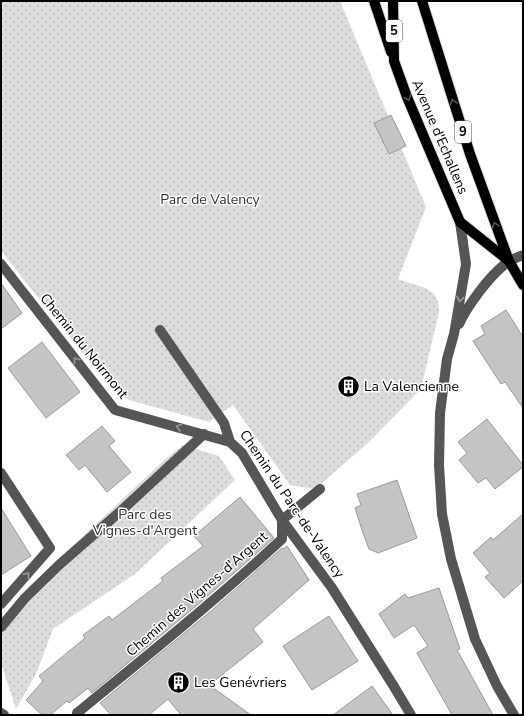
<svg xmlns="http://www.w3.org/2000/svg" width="524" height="716" font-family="'Nunito Sans',sans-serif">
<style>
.park{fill:url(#park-dots)}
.building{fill:#c4c4c4;stroke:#999}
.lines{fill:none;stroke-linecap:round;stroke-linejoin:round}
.major-casing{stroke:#dbdbdb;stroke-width:12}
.minor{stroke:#555;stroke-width:10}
.major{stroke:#000;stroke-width:10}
.oneway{stroke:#595959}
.oneway2{stroke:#999}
.labels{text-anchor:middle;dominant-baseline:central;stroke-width:3;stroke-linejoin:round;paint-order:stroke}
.shield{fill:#fff;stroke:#4c4c4c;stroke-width:1}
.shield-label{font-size:13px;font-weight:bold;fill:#000}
.street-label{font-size:14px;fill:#000;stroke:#fff}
.park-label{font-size:14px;fill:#333;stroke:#fff}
.poi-label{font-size:14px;fill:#000;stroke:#fff;text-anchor:start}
</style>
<defs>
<pattern id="park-dots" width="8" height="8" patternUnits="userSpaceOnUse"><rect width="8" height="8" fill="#dcdcdc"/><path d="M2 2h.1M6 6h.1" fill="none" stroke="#bbb" stroke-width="1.8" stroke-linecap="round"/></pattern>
</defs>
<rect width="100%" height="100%" fill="#fff"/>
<path class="park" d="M1,1H340L426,207L398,279C417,287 440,285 439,312L421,389L369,442L315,489L290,485L233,405L209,422L129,400L110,387L1,251Z
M183,445L219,456L235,480L135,574L53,629L36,674L16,709L1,663V620L26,590L161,463Z"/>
<path class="building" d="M391,115L406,146L389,154L374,123Z
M1,283L22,313L1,329Z
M506,310L523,337V408L505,382L501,384L473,341L485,334L481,326Z
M42,342L80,392L46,418L8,368Z
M487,419L523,465V467L495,489L486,478L478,483L459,460L467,453L458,442Z
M102,426L115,441L109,446L131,472L107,492L85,465L79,470L66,455Z
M397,480L417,538L378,553L369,549L362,530L355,508L361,505L357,494Z
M240,497L274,538L202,601L92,693L88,688L69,703L67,701L50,715H42L26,700L43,681L39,676L85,638L83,635L109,616L112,620L163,581L161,578L203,546L194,536Z
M1,508L31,556L1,575Z
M523,514V581L504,598L485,577L490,573L473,553L491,537L493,540Z
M287,546L309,580L253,629L263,642L209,685L251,715H181L168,699L149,715H111L100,703L211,611L282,548L283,549Z
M439,588L460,649L457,650L493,715H452L417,653L428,646L414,625L394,638L379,614L405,594L408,598Z
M329,616L358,661L312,690L283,646Z
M372,686L393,715H333Z"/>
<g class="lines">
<defs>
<path id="major" d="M374,1L391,52
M393,1L394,61L407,97L460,222L509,261
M422,1L470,154L509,261L523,285"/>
</defs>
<use href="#major" class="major-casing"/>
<path class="minor" d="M460,222L466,264L454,334L447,359L440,413L439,465L442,514L451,559L475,639L497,686L514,715
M1,264L115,410L230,442
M459,324C468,305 488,278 504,265C510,260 516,258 523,255
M160,330L224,423L230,442L242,453L282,520L332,588L393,685L411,715
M1,473L50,548L1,604
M1,627L25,598L59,565L122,510L204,434
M1,713L4,715
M77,713C147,656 216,600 282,539V520L320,489"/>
<use href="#major" class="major"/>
</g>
<defs><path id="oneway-chevron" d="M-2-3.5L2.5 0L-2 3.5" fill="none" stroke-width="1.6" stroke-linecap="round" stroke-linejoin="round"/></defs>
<g class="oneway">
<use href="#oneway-chevron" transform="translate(408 98) rotate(68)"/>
<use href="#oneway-chevron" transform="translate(453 102) rotate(-108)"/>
<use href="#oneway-chevron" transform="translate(495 225) rotate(-110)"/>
</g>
<g class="oneway2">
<use href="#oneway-chevron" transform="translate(460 299) rotate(100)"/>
<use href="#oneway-chevron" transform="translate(76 360) rotate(-128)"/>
<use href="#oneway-chevron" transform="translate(179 427) rotate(-165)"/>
<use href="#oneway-chevron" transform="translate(27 575) rotate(-49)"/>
</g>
<defs>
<symbol id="building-disc" viewBox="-11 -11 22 22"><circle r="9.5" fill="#000" stroke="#fff"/><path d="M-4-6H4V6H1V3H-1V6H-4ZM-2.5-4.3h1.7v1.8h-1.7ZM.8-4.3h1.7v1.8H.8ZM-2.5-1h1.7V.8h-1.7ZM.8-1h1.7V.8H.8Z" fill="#fff"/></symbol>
</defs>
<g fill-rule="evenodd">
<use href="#building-disc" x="336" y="374" width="25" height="25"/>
<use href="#building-disc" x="166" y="670" width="25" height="25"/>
</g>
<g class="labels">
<g class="shield">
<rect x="386" y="20" width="16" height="22" rx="3"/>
<rect x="455" y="121" width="16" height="22" rx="3"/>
</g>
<g class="shield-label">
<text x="394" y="31">5</text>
<text x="463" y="132">9</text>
</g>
<g class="street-label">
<text transform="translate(440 137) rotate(67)">Avenue d'Echallens</text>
<text transform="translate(84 346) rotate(51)">Chemin du Noirmont</text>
<text transform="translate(292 504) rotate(56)">Chemin du Parc-de-Valency</text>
<text transform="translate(197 594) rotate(-41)">Chemin des Vignes-d'Argent</text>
</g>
<g class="park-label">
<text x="210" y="199">Parc de Valency</text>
<text x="145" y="514">Parc des<tspan x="145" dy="16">Vignes-d'Argent</tspan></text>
</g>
<g class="poi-label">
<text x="364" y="386">La Valencienne</text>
<text x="194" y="682">Les Genévriers</text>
</g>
</g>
<rect width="524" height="716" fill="none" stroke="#000000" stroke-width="4"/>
</svg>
